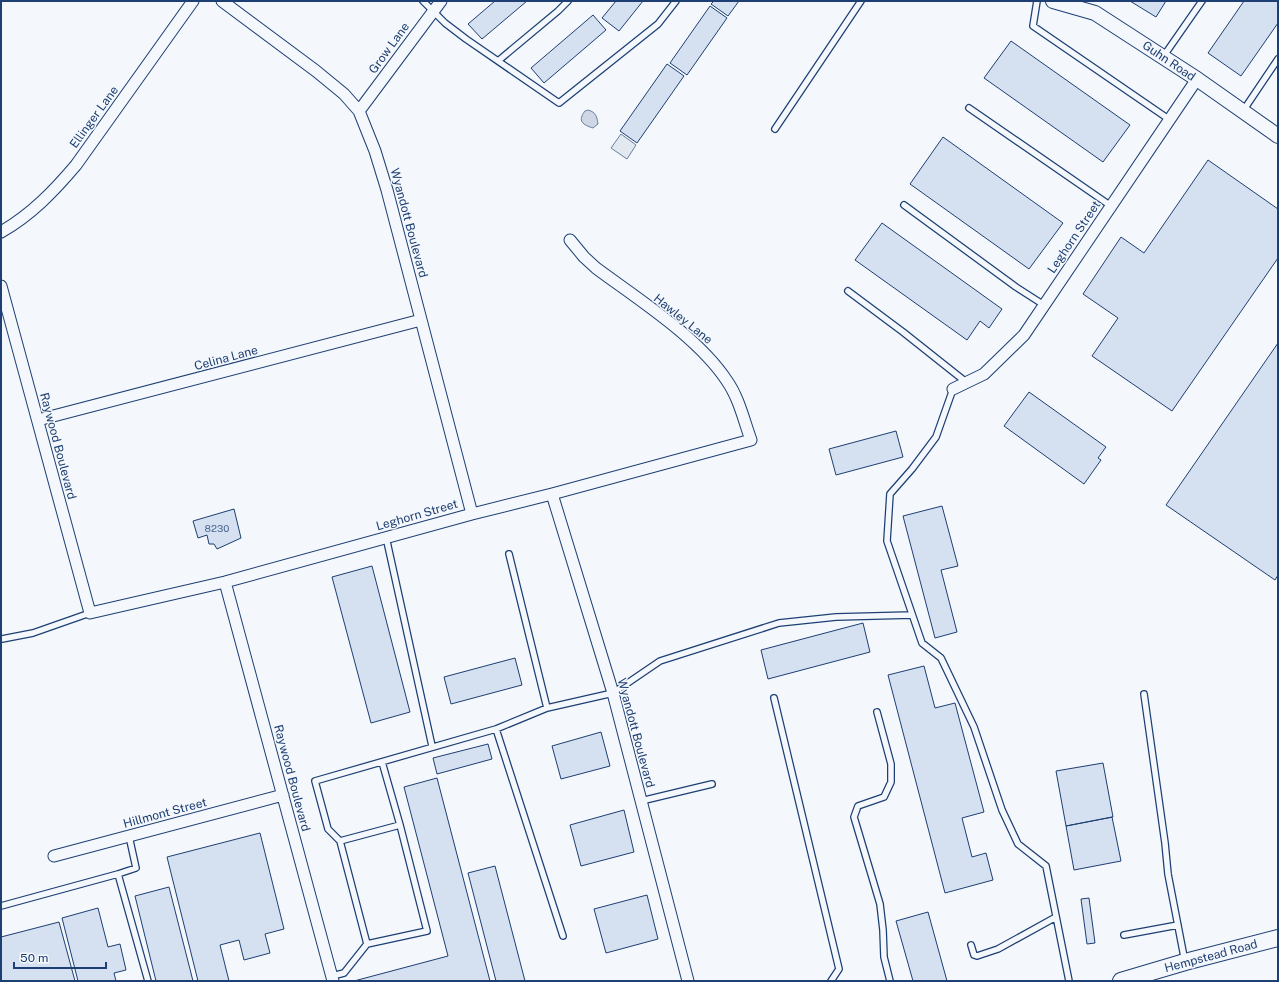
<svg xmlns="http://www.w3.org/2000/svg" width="1279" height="982" font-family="'Public Sans',sans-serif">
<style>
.green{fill:#e3e9f0;stroke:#687fa3}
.water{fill:#cfd7e4;stroke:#687fa3}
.building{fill:#d5e0f0;stroke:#1d3f73}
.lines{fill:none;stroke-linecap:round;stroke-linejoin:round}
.service-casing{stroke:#1d3f73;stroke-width:8}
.minor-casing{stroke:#1d3f73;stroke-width:13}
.tertiary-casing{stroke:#1d3f73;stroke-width:16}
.secondary-casing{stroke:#1d3f73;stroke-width:18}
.service{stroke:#f4f7fb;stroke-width:5.5}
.minor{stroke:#f4f7fb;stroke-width:11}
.tertiary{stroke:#f4f7fb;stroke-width:14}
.secondary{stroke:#f4f7fb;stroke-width:16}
.labels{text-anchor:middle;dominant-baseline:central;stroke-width:3;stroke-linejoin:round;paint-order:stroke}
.number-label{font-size:10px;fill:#4b6792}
.street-label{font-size:12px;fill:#1d3f73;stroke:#f4f7fb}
</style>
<rect width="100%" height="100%" fill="#f4f7fb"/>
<path class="green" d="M621,134L636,145L627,159L611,148Z"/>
<path class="water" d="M588,110C596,112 597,117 598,124L593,128C583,125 577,121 585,111Z"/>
<path class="building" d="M495,1H527L482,39L468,24Z
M616,1H643L619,31L602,18Z
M714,1H739L728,16L711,4Z
M1130,1H1166L1156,17Z
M1244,1H1278V23L1241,76L1208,53Z
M710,6L727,18L687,75L670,63Z
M593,15L606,30L544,83L531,68Z
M1011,41L1130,125L1103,162L984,78Z
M667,64L684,76L637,143L620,131Z
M943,137L1063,223L1029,269L910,184Z
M1208,160L1278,209V258L1172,411L1092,356L1118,318L1083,294L1121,237L1144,253Z
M882,223L1002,309L989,328L980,321L967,340L855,260Z
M1278,343V575L1275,580L1166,505Z
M1029,392L1106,447L1098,458L1101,460L1084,484L1004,426Z
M896,431L903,457L836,475L829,449Z
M942,506L958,566L941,570L957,632L935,638L903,516Z
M234,509L241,538L217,549L214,544H209L207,535L198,538L193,521Z
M372,566L410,712L371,723L332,577Z
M863,623L870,652L768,679L761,650Z
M515,658L522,685L451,704L444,677Z
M924,666L935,708L955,703L984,812L962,818L972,857L986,853L993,880L945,893L888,675Z
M601,732L610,766L561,779L552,746Z
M488,744L492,759L437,774L433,758Z
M1103,763L1113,817L1066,826L1056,771Z
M437,778L490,981H354L448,956L404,787Z
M624,810L634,852L581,866L570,825Z
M1112,817L1121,861L1074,870L1066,826Z
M260,833L284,929L265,934L270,953L244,960L239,940L220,945L229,981H198L167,857Z
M495,866L525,981H496L468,873Z
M169,887L193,981H156L135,896Z
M647,895L658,939L606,953L594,909Z
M1089,898L1095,943L1087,944L1081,899Z
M98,908L108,947L120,944L126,970L114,973L116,981H78L62,918Z
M928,912L947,981H913L896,921Z
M59,922L75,981H1V937Z"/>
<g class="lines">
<defs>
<path id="service" d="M423,1L445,23L466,39L559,103L658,24L676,1
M1037,1L1033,26L1170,120
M1163,57L1202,1
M498,61L558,11L568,1
M969,108L1111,206
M1243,111L1278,59
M775,129L861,1
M904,205L1016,287L1044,305
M848,291L903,332L966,382
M953,389L936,437L912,469L890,494L887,541L922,643L941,658L974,727L1002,810L1018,844L1046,866L1069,981
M386,537L432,746
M509,554L547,708
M2,639L33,633L90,613
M1144,694L1165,843L1168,874L1185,962
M774,698L839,969L831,981
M877,712L891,764V782L884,797L858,806L854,817L880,904L883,930L884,957L890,981
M496,729L563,936
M382,762L400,825L427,931L367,944L340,841L328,829L315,781L496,729L547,708L613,693L660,661L779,623L836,617L912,615
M641,801L712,784
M129,836L136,868L118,874L148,981
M340,841L400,825
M1,906L118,874
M1124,935L1178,925
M971,945L974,955L977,956L998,949L1056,917
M332,976L344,973L367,944"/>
<path id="minor" d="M222,1L316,71L344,94L359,111L375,151L387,190L472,514
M359,111L441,1
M1,232C31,215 54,191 76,165L193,1
M1,286L90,613L225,582L472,514L552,494L751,440C744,421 739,398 727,381C698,337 639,300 596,268L584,257L570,240
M953,389L984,374L1024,335L1197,79
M38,420L421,320
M552,494L613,693L688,981
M225,582L333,981
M54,856L283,795"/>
<path id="tertiary" d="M1053,1L1095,13L1197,79L1278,136"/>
<path id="secondary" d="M1121,981L1185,962L1278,938"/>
</defs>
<use href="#service" class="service-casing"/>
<use href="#minor" class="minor-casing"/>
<use href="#tertiary" class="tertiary-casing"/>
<use href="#secondary" class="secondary-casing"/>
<use href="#service" class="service"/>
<use href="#minor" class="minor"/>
<use href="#tertiary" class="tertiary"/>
<use href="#secondary" class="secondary"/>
</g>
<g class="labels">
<g class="number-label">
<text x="217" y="528">8230</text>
</g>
<g class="street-label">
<text transform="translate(389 48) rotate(-54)">Grow Lane</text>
<text transform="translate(1169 61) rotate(34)">Guhn Road</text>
<text transform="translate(94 117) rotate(-54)">Ellinger Lane</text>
<text transform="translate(409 223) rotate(75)">Wyandott Boulevard</text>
<text transform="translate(1074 237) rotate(-56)">Leghorn Street</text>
<text transform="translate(683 319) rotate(39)">Hawley Lane</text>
<text transform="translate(226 358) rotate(-15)">Celina Lane</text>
<text transform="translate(58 446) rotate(75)">Raywood Boulevard</text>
<text transform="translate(417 515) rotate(-16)">Leghorn Street</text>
<text transform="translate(636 733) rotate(75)">Wyandott Boulevard</text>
<text transform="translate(292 778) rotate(75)">Raywood Boulevard</text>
<text transform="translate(165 813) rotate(-15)">Hillmont Street</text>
<text transform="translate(1211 956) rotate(-15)">Hempstead Road</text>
</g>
</g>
<rect width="1279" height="982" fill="none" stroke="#1d3f73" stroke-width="4"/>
<path d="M14 962v6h92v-6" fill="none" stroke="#1d3f73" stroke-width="2"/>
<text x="20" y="962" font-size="12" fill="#1d3f73" stroke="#f4f7fb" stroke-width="3" paint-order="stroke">50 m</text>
</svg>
